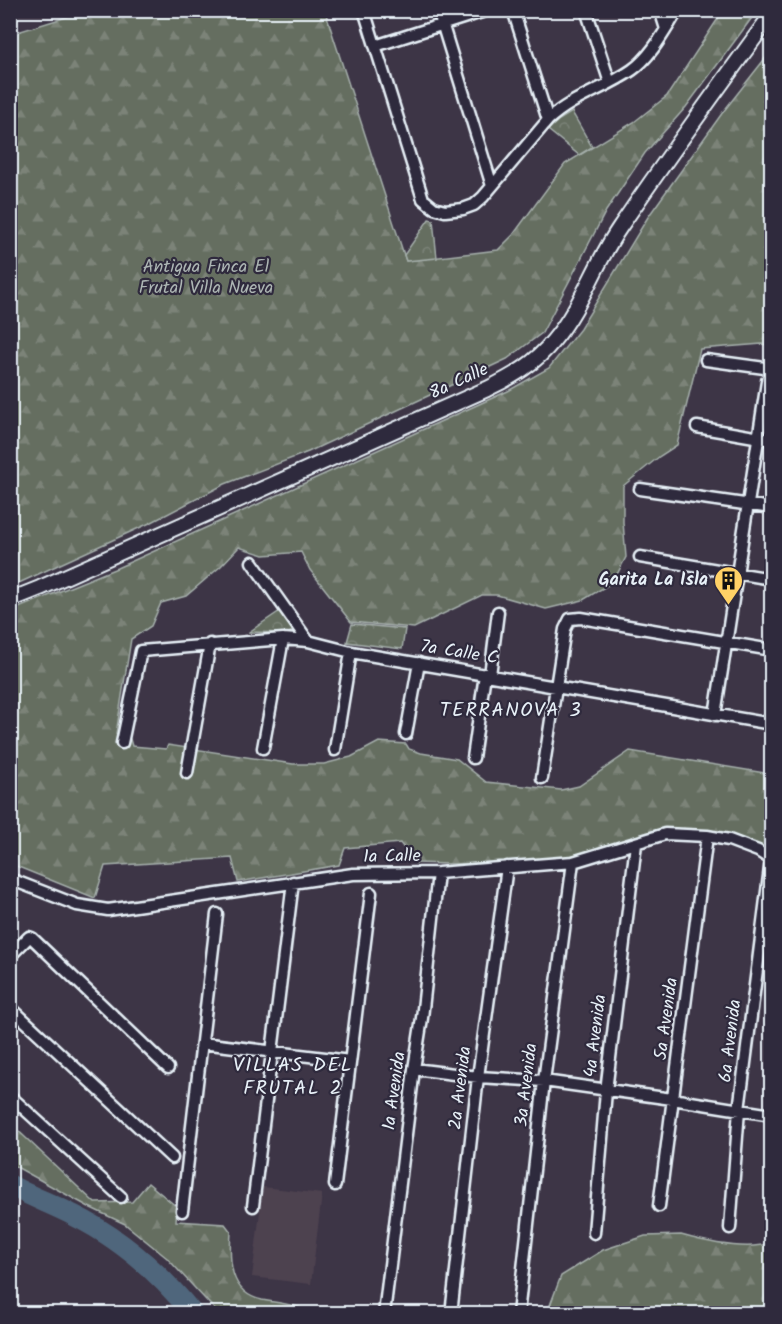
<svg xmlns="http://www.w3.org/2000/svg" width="782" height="1324" font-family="Kalam,sans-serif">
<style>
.built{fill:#4e4250}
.forest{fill:url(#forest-firs);stroke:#a6b0ac;stroke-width:1.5}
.park{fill:url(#park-crowns);stroke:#a6b0ac;stroke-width:1.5}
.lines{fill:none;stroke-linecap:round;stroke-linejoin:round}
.river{stroke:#50667b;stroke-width:21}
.minor-casing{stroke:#e8f1f8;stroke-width:15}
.major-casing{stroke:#e8f1f8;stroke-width:18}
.minor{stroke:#2f2a3d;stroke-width:10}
.major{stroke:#2f2a3d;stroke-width:14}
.labels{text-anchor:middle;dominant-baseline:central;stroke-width:4.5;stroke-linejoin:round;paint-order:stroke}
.park-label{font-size:18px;fill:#adb6b4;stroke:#2f2a3d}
.street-label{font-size:18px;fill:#e8f1f8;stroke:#2f2a3d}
.poi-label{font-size:18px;font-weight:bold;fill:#e8f1f8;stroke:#2f2a3d;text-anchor:end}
.neighbourhood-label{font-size:20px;letter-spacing:1.5px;fill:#e8f1f8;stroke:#2f2a3d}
</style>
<defs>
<pattern id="forest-firs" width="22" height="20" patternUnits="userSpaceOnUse" patternTransform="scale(1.5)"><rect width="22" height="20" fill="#656e61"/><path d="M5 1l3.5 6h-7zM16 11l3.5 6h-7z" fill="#7b8378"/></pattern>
<pattern id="park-crowns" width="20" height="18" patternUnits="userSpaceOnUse" patternTransform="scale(1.5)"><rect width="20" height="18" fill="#656e61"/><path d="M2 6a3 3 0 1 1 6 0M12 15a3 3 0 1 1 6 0" fill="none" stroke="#7b8378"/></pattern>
</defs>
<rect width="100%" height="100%" fill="#3d3546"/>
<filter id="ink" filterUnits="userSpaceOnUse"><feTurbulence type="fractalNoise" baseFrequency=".0167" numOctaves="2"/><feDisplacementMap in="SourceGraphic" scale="12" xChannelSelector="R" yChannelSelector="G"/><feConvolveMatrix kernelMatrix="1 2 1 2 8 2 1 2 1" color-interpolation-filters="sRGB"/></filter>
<g filter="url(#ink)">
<path class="built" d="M263,1187L322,1194L311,1284L252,1277Z"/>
<path class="forest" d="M86,11H325L406,261L498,250L513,235L565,164L634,122L667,96L723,11H757L686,107L645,153L606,211L542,333L507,359L308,452L225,484L152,522L21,582L11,585V34Z
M771,51V346L762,344L700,349L677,445L660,456L623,486V522L626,557L613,582L583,600L546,609L497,595H482L414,628L351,622L310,570L301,552L264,555L239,547L221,566L186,596L161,603L151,626L131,639L116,734L130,739L132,746L166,749L168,745L293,764H324L351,757L379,742L406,744L409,749L421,753L457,759L486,782L561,790L579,786L630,751L771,774V855L673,829L656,831L624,840L581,857L540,861L449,864L415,863L400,843L345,848L339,865L238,882L232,858L105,866L95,898L11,864V611L117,568L508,391L549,368L580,329L648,217L723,112Z
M10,1123L95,1203L132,1202L148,1183L177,1207L176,1221L225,1224L231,1232C229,1260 229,1293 262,1300C279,1303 297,1304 311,1313H218L167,1258L125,1224L89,1207L11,1164Z
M681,1235C706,1242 746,1251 771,1243V1313H544L549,1308L561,1276L603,1250L645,1236Z"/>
<path class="park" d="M572,112L592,147L579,155L548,130L559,120Z
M429,219L433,220L437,258L406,261L404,255Z
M280,611L293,631L288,633L249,632Z
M352,624L405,629L402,649L347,642Z"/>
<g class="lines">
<path class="river" d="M10,1185C31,1197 52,1204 73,1215C120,1238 160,1273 193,1314"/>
<defs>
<path id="minor" d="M364,10L423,199L434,208L445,211L463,209L474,205L483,197L548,120C572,97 605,89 632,70C652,56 665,30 678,10
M438,10L492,186
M513,10L548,120
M586,10L610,83
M660,10L666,29
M375,46L488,10
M706,360L772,369
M697,427L772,440
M640,489L772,508
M640,557L772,579
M252,562L308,641
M490,675L498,612
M715,715L769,369
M406,734L419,663
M122,743L141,651L283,639L308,641L351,652L772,724
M263,748L283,639
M335,750L351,652
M473,758L485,674
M187,773L210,644
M542,778L565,629L570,619L581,618L772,650
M10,879L77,905L108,910L353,874L438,873L573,862L665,834L707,836L729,840L758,851L772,860
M10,956L29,937L32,938L168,1068
M10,1007L172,1158
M202,1043L350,1061
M414,1069L478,1077L544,1081L672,1099L772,1115
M10,1096L121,1197
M335,1185L371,893
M253,1206L293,882
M659,1206L707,836
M182,1211L217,914
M730,1228L739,1110L771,860
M594,1233L606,1091L636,844
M384,1314L414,1069L422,1018L438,873
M451,1314L478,1077L507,867
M518,1314L544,1081L573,862"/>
<path id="major" d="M10,600L40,588L487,389C512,377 536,363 553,341C582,307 595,263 620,227C669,155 720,85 772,14"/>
</defs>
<use href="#minor" class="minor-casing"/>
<use href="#major" class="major-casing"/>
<use href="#minor" class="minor"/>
<use href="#major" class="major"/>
</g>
</g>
<defs>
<symbol id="building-pin" viewBox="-11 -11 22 30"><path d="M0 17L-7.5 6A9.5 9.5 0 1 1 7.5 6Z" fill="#ffd166" stroke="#2f2a3d"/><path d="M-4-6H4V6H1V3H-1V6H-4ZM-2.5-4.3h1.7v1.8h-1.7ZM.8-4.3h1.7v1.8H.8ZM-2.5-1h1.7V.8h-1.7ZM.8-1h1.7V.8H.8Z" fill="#111"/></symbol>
</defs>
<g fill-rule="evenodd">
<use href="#building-pin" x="712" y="564" width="33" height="45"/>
</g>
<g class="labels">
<g class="park-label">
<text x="206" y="267">Antigua Finca El<tspan x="206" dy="21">Frutal Villa Nueva</tspan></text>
</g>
<g class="street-label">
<text transform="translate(459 382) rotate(-25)">8a Calle</text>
<text transform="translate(459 653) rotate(9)">7a Calle C</text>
<text transform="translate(392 857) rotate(-1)">1a Calle</text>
<text transform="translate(667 1019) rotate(-82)">5a Avenida</text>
<text transform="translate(596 1036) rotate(-83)">4a Avenida</text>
<text transform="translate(731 1041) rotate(-83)">6a Avenida</text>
<text transform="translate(527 1085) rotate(-83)">3a Avenida</text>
<text transform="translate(461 1088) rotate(-83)">2a Avenida</text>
<text transform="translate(395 1091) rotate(-82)">1a Avenida</text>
</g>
<g class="poi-label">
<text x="708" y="580">Garita La Isla</text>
</g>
<g class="neighbourhood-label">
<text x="511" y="711">TERRANOVA 3</text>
<text x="293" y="1066">VILLAS DEL<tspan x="293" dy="23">FRUTAL 2</tspan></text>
</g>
</g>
<rect width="782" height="1324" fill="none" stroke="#2f2a3d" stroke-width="36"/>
<rect x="18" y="18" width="746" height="1288" fill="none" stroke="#e8f1f8" stroke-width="2" filter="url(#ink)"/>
</svg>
